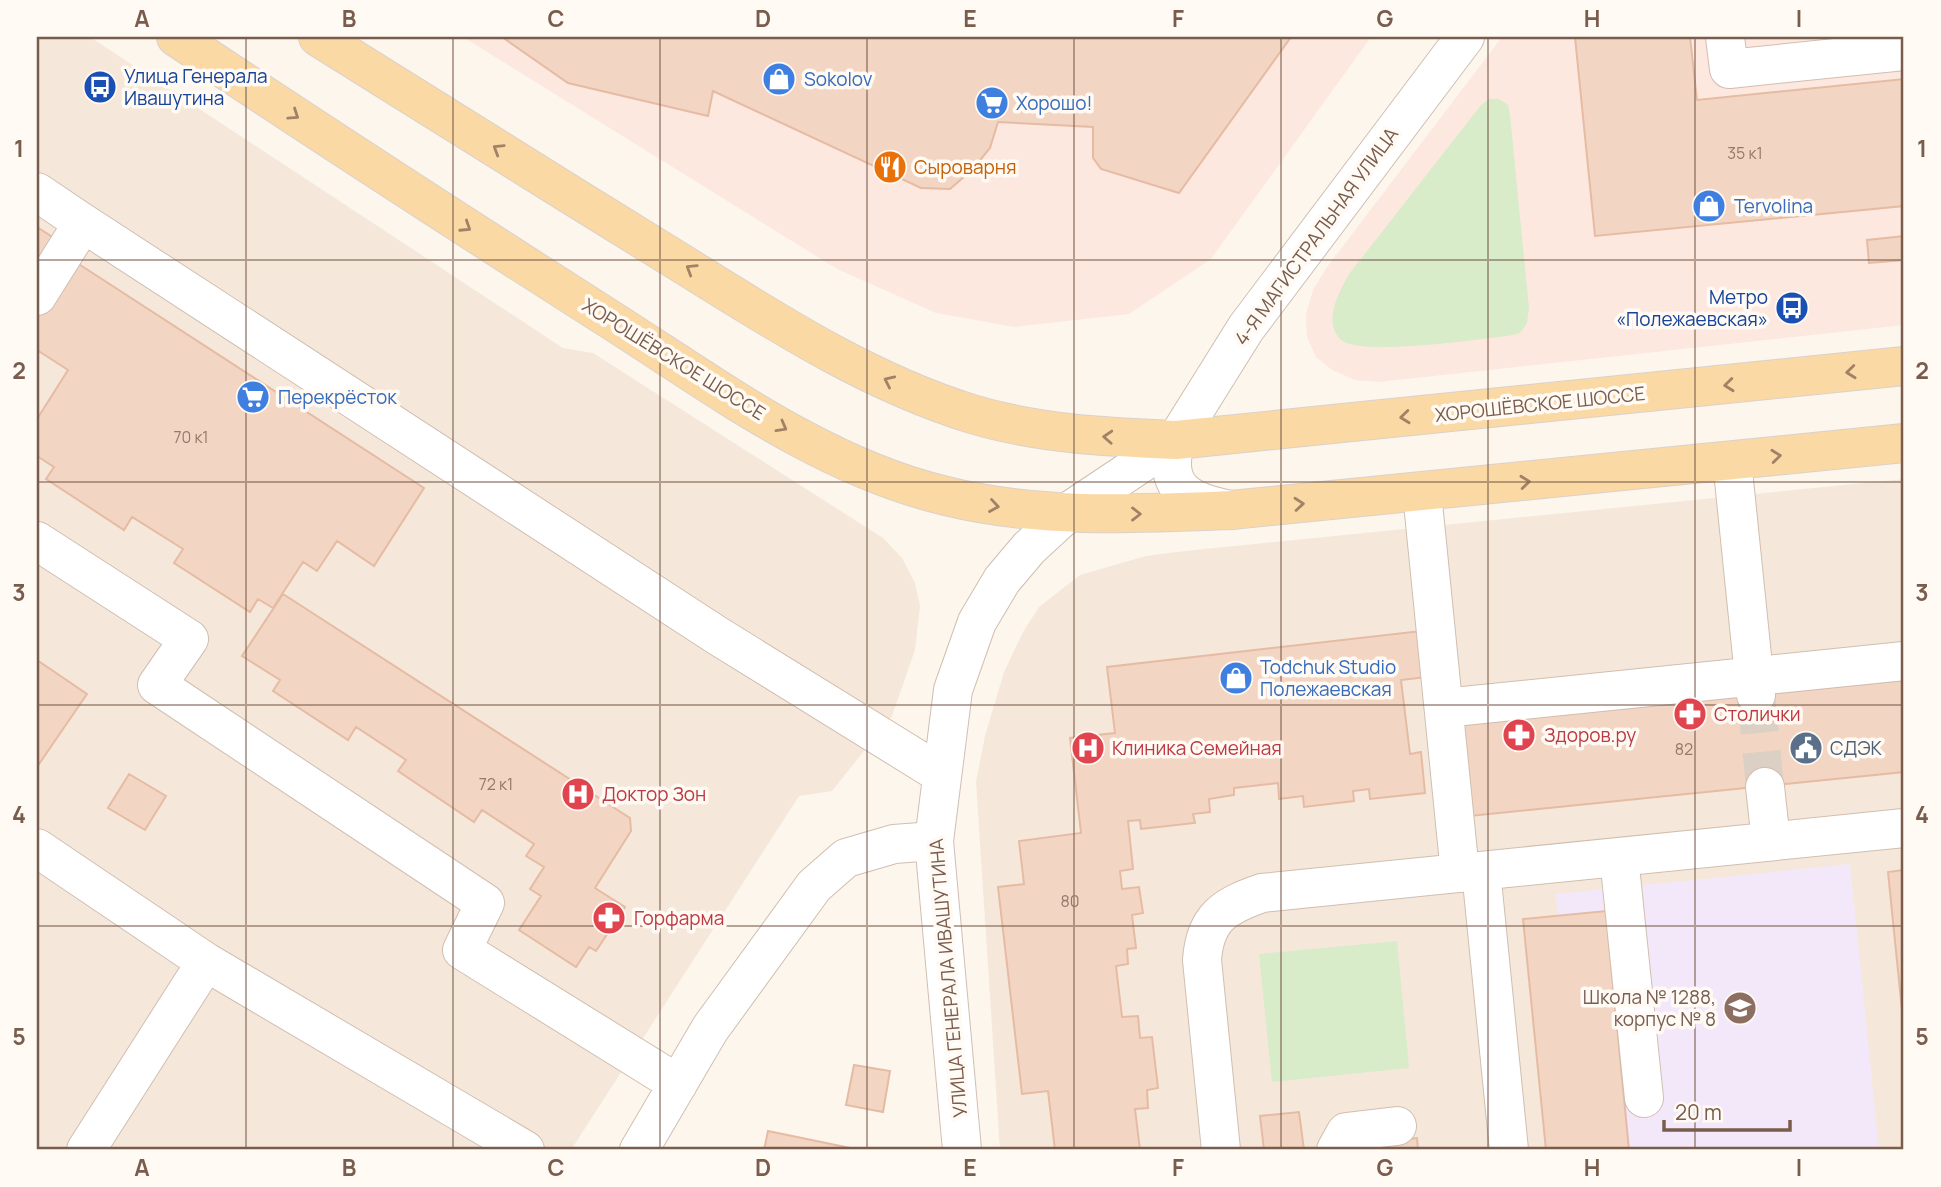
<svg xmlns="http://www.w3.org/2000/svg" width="1941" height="1187" font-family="Manrope,sans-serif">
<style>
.residential{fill:#f5e8da}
.commercial{fill:#fde8e0}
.education{fill:#f3e8fa}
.green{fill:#d8ecc9}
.building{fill:#f3d5c3;stroke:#e6bba3;stroke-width:2}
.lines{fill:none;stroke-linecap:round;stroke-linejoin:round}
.minor-tunnel{stroke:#dcd0c4;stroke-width:38;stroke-dasharray:38 19;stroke-linecap:butt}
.minor-casing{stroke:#d1beb0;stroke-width:40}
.major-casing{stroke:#dad1cd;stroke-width:40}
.minor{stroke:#fff;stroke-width:38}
.major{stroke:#fbd9a5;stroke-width:38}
.oneway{stroke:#a18267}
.grid{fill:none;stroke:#7a5c4d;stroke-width:2;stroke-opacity:0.55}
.labels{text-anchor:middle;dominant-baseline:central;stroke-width:7;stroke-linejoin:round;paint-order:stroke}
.number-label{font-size:16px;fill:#987a6a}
.transit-label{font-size:19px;fill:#164399;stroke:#fffaf3;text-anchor:start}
.shop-label{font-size:19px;fill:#366cbe;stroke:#fffaf3;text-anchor:start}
.food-label{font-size:19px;fill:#c56008;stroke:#fffaf3;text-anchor:start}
.street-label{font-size:19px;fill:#7a5c4d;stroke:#fffaf3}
.health-label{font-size:19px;fill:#be3a42;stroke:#fffaf3;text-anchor:start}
.service-label{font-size:19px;fill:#4e5e75;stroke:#fffaf3;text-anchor:start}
.education-label{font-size:19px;fill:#785e54;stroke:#fffaf3;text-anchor:end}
.neatline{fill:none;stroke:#7a5c4d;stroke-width:2.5}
.grid-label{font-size:23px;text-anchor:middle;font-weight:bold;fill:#7a5c4d}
</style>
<rect width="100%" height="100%" fill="#fdf6ec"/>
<path class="residential" d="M37,37H90L563,348L593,353L883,538L902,558L915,583L920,606L915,650L892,716L832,791L799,796L571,1150H37Z
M1904,479V1150H1000L976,782L985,736L1004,672L1023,632L1039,607L1080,575L1146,556L1185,551Z"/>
<path class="commercial" d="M463,37H1371L1211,259L1129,314L1014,327L936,313L837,269Z
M1502,37H1904V325L1379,382L1355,380L1332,370L1316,357L1307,337L1306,314L1313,290L1327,267Z"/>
<path class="education" d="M1850,864L1879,1150H1629L1606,912L1558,916L1556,894Z"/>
<path class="green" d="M1489,99H1499L1508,105L1510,115L1529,308L1527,323L1520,333L1508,336C1478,339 1359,357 1341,340C1322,322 1339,292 1349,274L1481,105Z
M1397,941L1409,1068L1272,1082L1259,954Z"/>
<path class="building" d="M502,37H1291L1179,193L1101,169L1093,158V127L998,122L990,148L972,170L950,189L921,188L713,91L708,116L568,83Z
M1575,37H1690L1697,100L1904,79V206L1595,236Z
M37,227L57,240L37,271Z
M1904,236V260L1869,263L1867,240Z
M71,259L424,488L374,566L337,541L317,571L303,562L273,608L258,599L250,612L174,563L183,549L132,517L124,530L46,479L54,467L37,456V419L68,370L37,350V312Z
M283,594L630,818L631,831L595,888L625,907L596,951L589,947L576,967L519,930L541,896L530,889L544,867L526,856L534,844L482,810L474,822L398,771L406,760L356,727L348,740L273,691L280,680L242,656Z
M1421,631L1426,677L1401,680L1410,754L1421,752L1425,793L1370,799L1369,789L1353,791L1354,801L1304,807L1303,796L1279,799L1278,783L1234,788V795L1209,799L1210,812L1193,814L1195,823L1141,829L1140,820L1128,821L1133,869L1120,871L1122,889L1139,887L1143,913L1132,915L1136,948L1127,949L1128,964L1116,966L1122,1017L1138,1016L1140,1038L1152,1037L1158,1088L1147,1090L1148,1108L1135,1109L1140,1150H1055L1048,1091L1022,1094L998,887L1024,884L1019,841L1081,833L1070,738L1115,733L1107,667Z
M37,660L87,694L39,764L37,762Z
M1904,680V772L1470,816L1461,725Z
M129,774L166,796L145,830L108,808Z
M1904,870V1030L1888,872Z
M1606,911L1629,1150H1546L1523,919Z
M854,1065L890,1071L883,1112L846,1105Z
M1299,1112L1304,1150H1264L1260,1116Z
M768,1131L860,1150H764Z
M1417,1138L1418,1150H1378V1142Z"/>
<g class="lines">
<path class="minor-tunnel" d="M1756,695L1765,787"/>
<defs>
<path id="minor" d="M1725,37L1729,69L1904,51
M37,192L83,223L37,296
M83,223L718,636L941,774
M1732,461L1756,695
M1422,493L1460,873
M1231,510C1189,502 1161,489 1176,440L1246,328L1465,37
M37,541L189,639L157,685L485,903L462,950L678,1084
M1444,708L1904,661
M1765,787L1771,841
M37,848L206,962
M1619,857L1644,1098
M1481,871L1509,1150
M86,1150L206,962L525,1150
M639,1150L710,1029L814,886L846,858L894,844L934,841
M962,1150L934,841L953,690L977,622L1002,580L1029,548L1068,512L1176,440
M1221,1150L1202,960C1205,918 1224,906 1262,893L1904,828
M1336,1150L1346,1132L1397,1126"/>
<path id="major" d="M176,37C320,133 465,227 611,320C716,387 823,467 946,496C1039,519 1136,514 1231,510L1904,443
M318,37C435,110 551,183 668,255C765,315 862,380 972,414C1038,434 1108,437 1176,440L1904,366"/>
</defs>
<use href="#minor" class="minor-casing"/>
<use href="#major" class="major-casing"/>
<use href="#minor" class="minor"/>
<use href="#major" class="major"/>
</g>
<defs><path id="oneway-chevron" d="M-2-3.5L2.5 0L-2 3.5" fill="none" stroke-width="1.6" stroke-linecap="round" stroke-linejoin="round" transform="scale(1.75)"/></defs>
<g class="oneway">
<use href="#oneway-chevron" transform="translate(294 115) rotate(34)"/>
<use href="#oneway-chevron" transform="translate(498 149) rotate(-148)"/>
<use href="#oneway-chevron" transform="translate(466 227) rotate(33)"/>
<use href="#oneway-chevron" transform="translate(691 269) rotate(-148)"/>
<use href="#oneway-chevron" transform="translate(1851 372) rotate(174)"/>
<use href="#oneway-chevron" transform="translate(889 381) rotate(-155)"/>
<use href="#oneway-chevron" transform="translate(1729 385) rotate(174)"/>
<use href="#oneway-chevron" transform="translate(1405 417) rotate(174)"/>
<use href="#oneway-chevron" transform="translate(782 427) rotate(29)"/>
<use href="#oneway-chevron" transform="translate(1108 437) rotate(-177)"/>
<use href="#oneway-chevron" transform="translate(1776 456) rotate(-6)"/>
<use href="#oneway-chevron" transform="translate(1525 482) rotate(-6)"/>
<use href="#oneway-chevron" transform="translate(1299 504) rotate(-5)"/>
<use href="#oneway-chevron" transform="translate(994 506) rotate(9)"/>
<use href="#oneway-chevron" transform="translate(1136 514)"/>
</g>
<path class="grid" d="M246,37V1150M453,37V1150M660,37V1150M867,37V1150M1074,37V1150M1281,37V1150M1488,37V1150M1695,37V1150M37,260H1904M37,482H1904M37,705H1904M37,926H1904"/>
<defs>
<symbol id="shop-disc" viewBox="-11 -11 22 22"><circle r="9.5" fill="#3f7fe0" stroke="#fffaf3"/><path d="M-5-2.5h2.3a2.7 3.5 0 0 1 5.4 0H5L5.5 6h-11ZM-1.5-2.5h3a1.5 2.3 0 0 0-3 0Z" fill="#fff"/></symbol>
<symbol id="bus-disc" viewBox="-11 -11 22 22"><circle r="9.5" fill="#1a4fb4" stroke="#fffaf3"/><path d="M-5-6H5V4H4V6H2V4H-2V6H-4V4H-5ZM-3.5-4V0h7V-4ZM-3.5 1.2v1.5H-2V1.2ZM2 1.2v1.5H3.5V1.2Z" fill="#fff"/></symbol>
<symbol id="supermarket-disc" viewBox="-11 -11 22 22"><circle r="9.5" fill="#3f7fe0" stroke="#fffaf3"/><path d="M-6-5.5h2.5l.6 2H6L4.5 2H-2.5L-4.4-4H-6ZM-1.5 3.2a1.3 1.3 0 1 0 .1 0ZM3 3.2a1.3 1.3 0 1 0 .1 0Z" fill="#fff"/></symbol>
<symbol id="restaurant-disc" viewBox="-11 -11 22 22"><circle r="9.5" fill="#e8710a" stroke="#fffaf3"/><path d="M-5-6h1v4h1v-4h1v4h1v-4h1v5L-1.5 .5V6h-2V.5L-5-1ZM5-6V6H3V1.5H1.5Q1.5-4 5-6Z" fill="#fff"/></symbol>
<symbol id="pharmacy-disc" viewBox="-11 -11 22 22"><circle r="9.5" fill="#e0444e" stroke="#fffaf3"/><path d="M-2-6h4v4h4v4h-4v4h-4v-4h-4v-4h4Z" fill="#fff"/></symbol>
<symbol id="hospital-disc" viewBox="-11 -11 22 22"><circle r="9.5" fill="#e0444e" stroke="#fffaf3"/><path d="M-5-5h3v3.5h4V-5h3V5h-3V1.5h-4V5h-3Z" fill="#fff"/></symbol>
<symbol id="civic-disc" viewBox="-11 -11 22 22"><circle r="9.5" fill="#5c6f8a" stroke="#fffaf3"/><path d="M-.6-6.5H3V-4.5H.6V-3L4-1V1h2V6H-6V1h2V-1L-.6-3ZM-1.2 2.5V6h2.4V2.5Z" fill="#fff"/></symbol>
<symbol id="school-disc" viewBox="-11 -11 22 22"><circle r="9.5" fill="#8d6e63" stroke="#fffaf3"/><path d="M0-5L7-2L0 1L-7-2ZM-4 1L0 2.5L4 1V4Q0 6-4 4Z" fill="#fff"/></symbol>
</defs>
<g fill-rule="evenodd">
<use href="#shop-disc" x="760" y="60" width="38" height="38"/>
<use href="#bus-disc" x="81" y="68" width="38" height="38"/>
<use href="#supermarket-disc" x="973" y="84" width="38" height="38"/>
<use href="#restaurant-disc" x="871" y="148" width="38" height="38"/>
<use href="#shop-disc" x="1690" y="187" width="38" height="38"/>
<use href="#bus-disc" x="1773" y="289" width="38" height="38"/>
<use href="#supermarket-disc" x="234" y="378" width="38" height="38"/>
<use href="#shop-disc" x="1217" y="659" width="38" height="38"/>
<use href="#pharmacy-disc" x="1671" y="695" width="38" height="38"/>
<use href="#pharmacy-disc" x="1500" y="716" width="38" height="38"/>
<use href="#hospital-disc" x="1069" y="729" width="38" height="38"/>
<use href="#civic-disc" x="1787" y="729" width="38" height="38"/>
<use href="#hospital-disc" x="559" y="775" width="38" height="38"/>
<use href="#pharmacy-disc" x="590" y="899" width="38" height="38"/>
<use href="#school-disc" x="1721" y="989" width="38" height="38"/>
</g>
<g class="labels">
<g class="number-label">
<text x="1745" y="153">35 к1</text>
<text x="191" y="437">70 к1</text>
<text x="1684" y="749">82</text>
<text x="496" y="784">72 к1</text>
<text x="1070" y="901">80</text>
</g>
<g class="transit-label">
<text x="124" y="76">Улица Генерала<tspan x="124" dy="22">Ивашутина</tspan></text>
<text x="1768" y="297" text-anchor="end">Метро<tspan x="1768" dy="22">«Полежаевская»</tspan></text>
</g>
<g class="shop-label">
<text x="804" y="79">Sokolov</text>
<text x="1016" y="103">Хорошо!</text>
<text x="1734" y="206">Tervolina</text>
<text x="278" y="397">Перекрёсток</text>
<text x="1260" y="667">Todchuk Studio<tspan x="1260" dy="22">Полежаевская</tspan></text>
</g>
<g class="food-label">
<text x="914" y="167">Сыроварня</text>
</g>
<g class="street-label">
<text transform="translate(1316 236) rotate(-54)">4-Я МАГИСТРАЛЬНАЯ УЛИЦА</text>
<text transform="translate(674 359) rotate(32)">ХОРОШЁВСКОЕ ШОССЕ</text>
<text transform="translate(1540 404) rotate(-6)">ХОРОШЁВСКОЕ ШОССЕ</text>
<text transform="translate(948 978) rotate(-95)">УЛИЦА ГЕНЕРАЛА ИВАШУТИНА</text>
</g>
<g class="health-label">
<text x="1714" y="714">Столички</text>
<text x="1544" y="735">Здоров.ру</text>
<text x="1112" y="748">Клиника Семейная</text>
<text x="602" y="794">Доктор Зон</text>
<text x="634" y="918">Горфарма</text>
</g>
<g class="service-label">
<text x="1830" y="748">СДЭК</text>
</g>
<g class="education-label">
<text x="1716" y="997">Школа № 1288,<tspan x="1716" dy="22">корпус № 8</tspan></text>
</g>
</g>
<rect width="1941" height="1187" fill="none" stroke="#fffaf3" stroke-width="77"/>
<path d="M1664 1120v10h126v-10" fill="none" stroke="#7a5c4d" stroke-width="3.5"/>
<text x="1675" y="1120" font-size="21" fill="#7a5c4d" stroke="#fffaf3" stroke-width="5" paint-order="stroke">20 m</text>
<rect x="38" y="38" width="1864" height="1110" class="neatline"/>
<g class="grid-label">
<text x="142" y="27">A</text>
<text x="349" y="27">B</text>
<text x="556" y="27">C</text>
<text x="763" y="27">D</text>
<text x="970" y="27">E</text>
<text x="1178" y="27">F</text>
<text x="1385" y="27">G</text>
<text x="1592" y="27">H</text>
<text x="1799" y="27">I</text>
<text x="19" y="157">1</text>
<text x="1922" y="157">1</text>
<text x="19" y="379">2</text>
<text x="1922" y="379">2</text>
<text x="19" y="601">3</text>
<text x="1922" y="601">3</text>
<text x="19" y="823">4</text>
<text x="1922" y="823">4</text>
<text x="19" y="1045">5</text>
<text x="1922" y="1045">5</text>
<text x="142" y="1176">A</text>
<text x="349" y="1176">B</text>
<text x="556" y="1176">C</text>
<text x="763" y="1176">D</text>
<text x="970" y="1176">E</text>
<text x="1178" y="1176">F</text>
<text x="1385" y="1176">G</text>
<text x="1592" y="1176">H</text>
<text x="1799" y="1176">I</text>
</g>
</svg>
